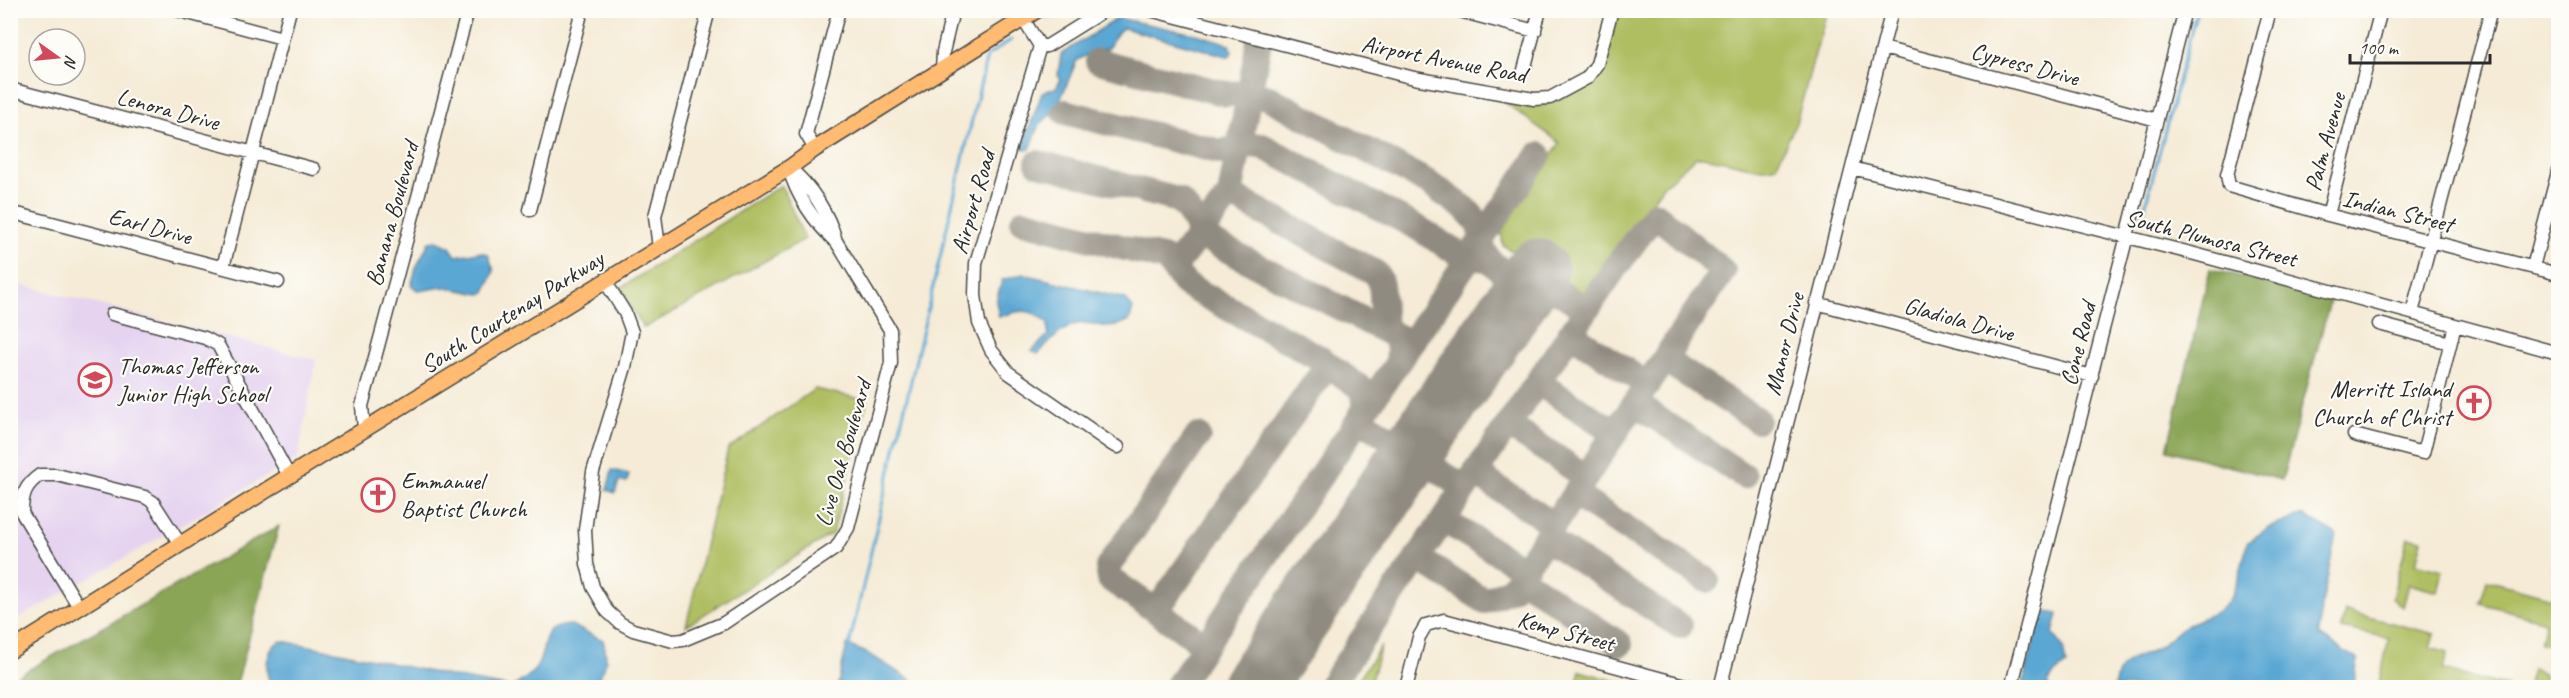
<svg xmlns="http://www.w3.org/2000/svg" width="2569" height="698" font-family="Caveat,sans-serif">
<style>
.built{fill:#e5d3f0}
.green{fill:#aebe60;stroke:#6c7446;stroke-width:1.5}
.forest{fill:#8aa556;stroke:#5a6840;stroke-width:1.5}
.water{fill:#5aa7d3;stroke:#42697f;stroke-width:1.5}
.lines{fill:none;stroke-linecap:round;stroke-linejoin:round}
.stream{stroke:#5aa7d3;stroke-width:3}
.taxiway{stroke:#908b80;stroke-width:26}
.runway{stroke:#908b80;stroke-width:63}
.minor-casing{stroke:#494845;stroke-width:15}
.major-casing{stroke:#494845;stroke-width:18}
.minor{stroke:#fff;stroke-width:12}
.major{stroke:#febb71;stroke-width:15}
.labels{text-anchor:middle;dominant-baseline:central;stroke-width:4.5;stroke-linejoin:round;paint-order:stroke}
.street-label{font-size:24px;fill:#2b2b2b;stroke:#fdfcf7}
.poi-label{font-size:24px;fill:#2b2b2b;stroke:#fdfcf7;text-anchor:start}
</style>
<rect width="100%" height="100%" fill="#fdfcf7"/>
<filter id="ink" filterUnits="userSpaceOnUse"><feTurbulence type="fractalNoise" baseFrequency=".0167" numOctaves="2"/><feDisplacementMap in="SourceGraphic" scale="12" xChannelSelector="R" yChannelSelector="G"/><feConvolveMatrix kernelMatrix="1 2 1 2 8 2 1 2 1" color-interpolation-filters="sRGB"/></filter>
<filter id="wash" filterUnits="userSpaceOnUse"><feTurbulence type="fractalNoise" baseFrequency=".008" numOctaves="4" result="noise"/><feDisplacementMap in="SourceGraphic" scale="24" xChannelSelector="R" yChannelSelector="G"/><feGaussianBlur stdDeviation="1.35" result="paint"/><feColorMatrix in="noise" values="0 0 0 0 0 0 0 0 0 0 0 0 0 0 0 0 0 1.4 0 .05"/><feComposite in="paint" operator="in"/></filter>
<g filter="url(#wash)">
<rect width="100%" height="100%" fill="#f5ebd6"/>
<path class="built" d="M10,282L316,360L298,458L11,623Z"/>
<path class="green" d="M1617,11H1827L1796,123L1776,166C1754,174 1721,156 1696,157L1663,186L1588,291L1582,293L1574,292L1503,245L1500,226L1560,143L1500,99L1543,105L1594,83L1599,73Z
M781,185L805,239L644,328L619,289Z
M815,389L867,400L833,533L686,626L728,449Z
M2408,537L2422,540L2416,563L2443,570L2438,592L2409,584L2403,607L2392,598Z
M2557,578L2558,621L2552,643H2540L2545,621L2480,603L2487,580L2552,598Z
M2345,611L2435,634L2431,647L2448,652L2443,670L2509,687H2378L2389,638L2341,628Z
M1381,646L1369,687H1353Z
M2532,669L2544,674L2545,687H2527Z
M1580,671L1637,687H1575Z"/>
<path class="forest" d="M2210,269L2331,298L2282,480L2167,450Z
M279,526L236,687H11V680Z"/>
<path class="water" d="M1118,18L1200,35L1229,44L1232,52L1230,56H1227L1123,28C1114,34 1114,42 1107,49H1098L1077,60L1056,110L1040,124L1030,149L1026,150L1023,147L1024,142L1042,93L1057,87L1060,79L1058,75L1061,54Z
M437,241L450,247L456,256L479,252L488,254L494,271L485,292L480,294L443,287L419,291L411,286L416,268L429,242Z
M1023,274L1125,299L1133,308L1130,320C1105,332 1109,325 1085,323C1067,322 1049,342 1038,354L1032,351L1048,335V323C1031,307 1019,310 999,317L996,302L1002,280Z
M612,470L629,474L627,482L619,481L615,493L607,490Z
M2303,515L2336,534L2320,615L2319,635L2358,660L2353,687H2115C2115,658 2142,658 2159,647C2168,641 2176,632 2185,627C2196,619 2212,616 2222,608C2237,597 2243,561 2247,543L2268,528Z
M2042,611L2058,614L2053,633L2063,647L2066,665L2053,675L2048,683L2050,687H2022Z
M571,625L603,640C609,661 606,673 589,687H513C523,680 536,673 540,660C547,639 543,626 571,625Z
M281,641C358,653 431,675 508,687H273C263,674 265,648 281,641Z
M847,645L867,653L923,687H837Z"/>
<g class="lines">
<path class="stream" d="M1048,17L1058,10
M2143,214L2197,10
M849,646L987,56L1011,40"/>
<path class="taxiway" d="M1098,61L1226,94L1250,93L1269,98L1429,183L1466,209L1480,225L1483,250L1490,261
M1065,112L1221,152L1249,145L1262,146L1418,228L1456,252L1483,259
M1038,163L1178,200C1192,211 1195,227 1206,239L1393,335L1400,348L1398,360
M1230,195L1376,273C1390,292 1372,329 1399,337
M1023,221L1166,259L1186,285L1318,357L1359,387L1364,393L1365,405L1360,419L1465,488
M1476,252C1495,265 1516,276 1514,302C1518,299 1524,291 1528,289C1548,279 1571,300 1586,310
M1174,267L1230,195L1259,42
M1570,333L1648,385
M1665,360L1757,420
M1537,382L1616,433
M1636,404L1744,476
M1508,425L1586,477
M1198,436L1108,567L1110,579L1205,645
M1475,473L1554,525
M1575,495L1707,580
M1443,520L1524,569
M1545,538L1680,626
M1519,577L1620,644
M1156,611L1328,364
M1176,688L1539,155
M1329,688L1615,268L1655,214L1723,271L1511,589L1485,601L1417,558"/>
<path class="runway" d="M1252,688L1537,270"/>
</g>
</g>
<g filter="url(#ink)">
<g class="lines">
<defs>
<path id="minor" d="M177,10L282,38
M1150,10L1414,78L1534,99L1550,98L1587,78L1597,64L1612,10
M1456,10L1535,31
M2270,10L2227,175L2229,186L2328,215L2558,274
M1023,19L1040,46L976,263L975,295L979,323L991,350L1009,373L1113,445L1118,447
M1040,46H1047L1105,10
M1883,48L2157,120
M942,70L943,52L953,10
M1524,70L1540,10
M10,89L314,169
M815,149L806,134L839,10
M789,168C796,195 815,223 835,241
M1852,168L2191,253L2558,353
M530,210L582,10
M10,212L278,282
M2328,215L2381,10
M659,248L655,216L709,10
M223,267L290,10
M2533,267L2558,172
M605,281L625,313L632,332L625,367L593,472L585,530L587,564L593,587L607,611L620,623L633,630L673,641L683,640L724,623L836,548L848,528L891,363L890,330L836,241C829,215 811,185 789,168
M1816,303L2092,376
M2412,313L2491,10
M112,314L205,338L218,345L289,476
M2379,324L2450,343
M364,429L362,406L468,10
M2354,435L2423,453L2455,325
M79,607L22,513C22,495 25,485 40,475H57L145,497L153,502L180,544
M1406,688L1419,637L1426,625L1444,620L1696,688
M1720,688L1892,10
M2011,688L2185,10"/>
<path id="major" d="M10,651L289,476L789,168L815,149L1037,10"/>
</defs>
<use href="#minor" class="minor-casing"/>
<use href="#major" class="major-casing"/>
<use href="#minor" class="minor"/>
<use href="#major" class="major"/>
</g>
</g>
<defs>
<symbol id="school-ring" viewBox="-11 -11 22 22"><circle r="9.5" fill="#fdfcf7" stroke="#d1495b" stroke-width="1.5"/><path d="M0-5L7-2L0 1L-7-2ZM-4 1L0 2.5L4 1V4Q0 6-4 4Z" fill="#d1495b"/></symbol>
<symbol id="church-ring" viewBox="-11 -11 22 22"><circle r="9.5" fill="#fdfcf7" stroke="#d1495b" stroke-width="1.5"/><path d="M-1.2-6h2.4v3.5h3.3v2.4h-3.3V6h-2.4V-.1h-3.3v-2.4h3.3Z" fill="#d1495b"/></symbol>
</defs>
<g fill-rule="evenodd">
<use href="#school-ring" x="76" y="361" width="38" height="38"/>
<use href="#church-ring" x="2455" y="384" width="38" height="38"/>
<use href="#church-ring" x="359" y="476" width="38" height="38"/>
</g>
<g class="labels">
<g class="street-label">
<text transform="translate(1444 59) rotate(11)">Airport Avenue Road</text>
<text transform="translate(2025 64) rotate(15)">Cypress Drive</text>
<text transform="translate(168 109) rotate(15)">Lenora Drive</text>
<text transform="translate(2325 142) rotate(-75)">Palm Avenue</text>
<text transform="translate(973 202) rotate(-74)">Airport Road</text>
<text transform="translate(2398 211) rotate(14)">Indian Street</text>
<text transform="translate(392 214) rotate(-75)">Banana Boulevard</text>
<text transform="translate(150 226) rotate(15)">Earl Drive</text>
<text transform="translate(2211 238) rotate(14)">South Plumosa Street</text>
<text transform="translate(512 312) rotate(-32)">South Courtenay Parkway</text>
<text transform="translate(1959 319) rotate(15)">Gladiola Drive</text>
<text transform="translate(1784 344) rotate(-76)">Manor Drive</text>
<text transform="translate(2078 344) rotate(-76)">Cone Road</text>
<text transform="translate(843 453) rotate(-74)">Live Oak Boulevard</text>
<text transform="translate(1566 631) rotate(15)">Kemp Street</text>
</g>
<g class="poi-label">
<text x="118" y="366">Thomas Jefferson<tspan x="118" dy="28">Junior High School</tspan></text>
<text x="2451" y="389" text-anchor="end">Merritt Island<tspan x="2451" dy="28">Church of Christ</tspan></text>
<text x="401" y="481">Emmanuel<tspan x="401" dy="28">Baptist Church</tspan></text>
</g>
</g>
<rect width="2569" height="698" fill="none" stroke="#fdfcf7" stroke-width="36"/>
<g transform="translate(57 57) rotate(105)"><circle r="28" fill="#fdfcf7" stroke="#a9a8a5" stroke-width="1.5"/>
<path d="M0-4.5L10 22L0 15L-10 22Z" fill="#d1495b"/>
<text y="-9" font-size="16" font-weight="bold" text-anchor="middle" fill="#2b2b2b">N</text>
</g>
<path d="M2350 54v9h140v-9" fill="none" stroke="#2b2b2b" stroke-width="3"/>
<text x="2359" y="54" font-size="18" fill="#2b2b2b" stroke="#fdfcf7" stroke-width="4.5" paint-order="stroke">100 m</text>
</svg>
